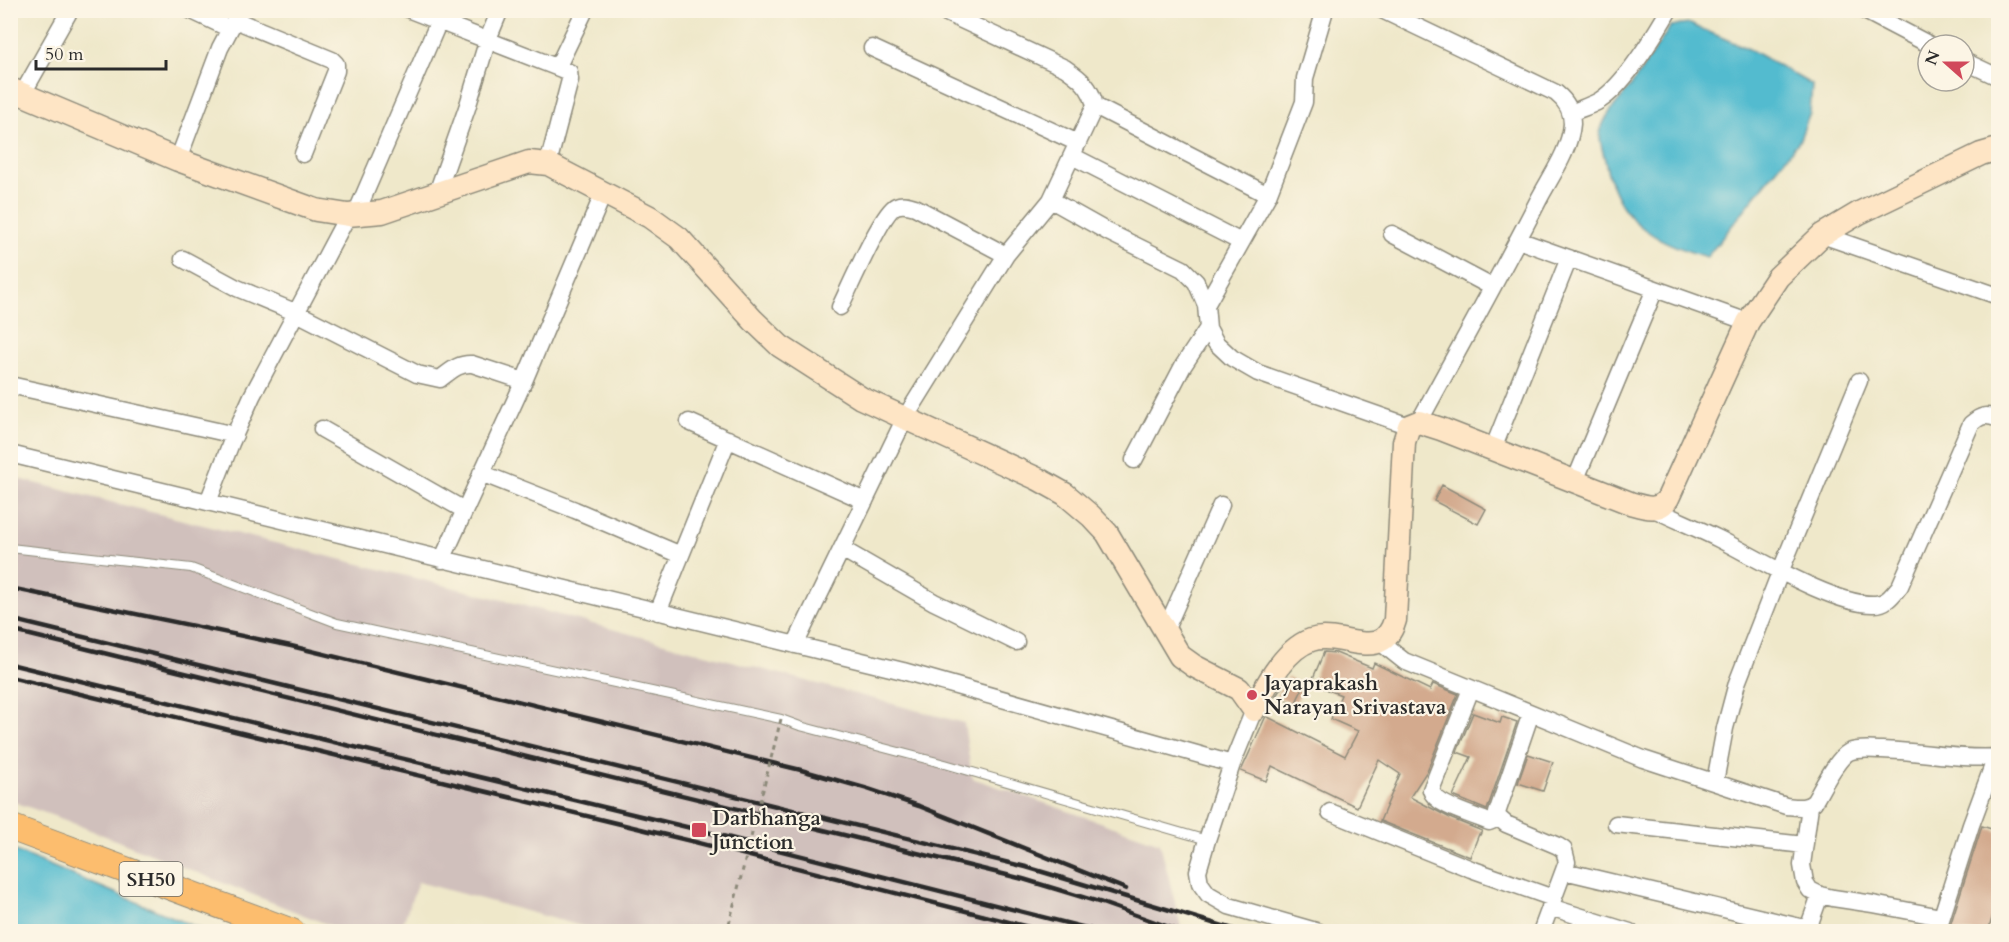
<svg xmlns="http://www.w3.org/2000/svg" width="2009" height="942" font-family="Cardo,serif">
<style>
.industrial{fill:#d0c0bc}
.water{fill:#52bbcf;stroke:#3e737d;stroke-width:1.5}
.building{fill:#d3aa8e}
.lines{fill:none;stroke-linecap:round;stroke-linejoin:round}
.service-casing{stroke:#8d8a7a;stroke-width:10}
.minor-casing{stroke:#8d8a7a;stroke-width:19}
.secondary-casing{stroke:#8d8a7a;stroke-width:25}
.primary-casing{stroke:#8d8a7a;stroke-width:28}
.service{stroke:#fff;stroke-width:8}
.minor{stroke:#fff;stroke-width:16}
.secondary{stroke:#fee5c5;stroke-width:22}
.primary{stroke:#fcbd6e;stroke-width:26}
.rail{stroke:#2b2b2b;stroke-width:4.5}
.path-bridge{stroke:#8d8a7a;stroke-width:3;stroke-dasharray:4.5 4.5;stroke-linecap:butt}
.poi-dot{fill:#d1495b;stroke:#fcf5e5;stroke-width:2}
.labels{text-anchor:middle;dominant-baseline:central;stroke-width:4.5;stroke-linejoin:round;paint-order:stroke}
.shield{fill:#fcf5e5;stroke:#6a6863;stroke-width:1.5}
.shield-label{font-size:20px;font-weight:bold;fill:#2b2b2b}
.poi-label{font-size:21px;font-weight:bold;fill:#2b2b2b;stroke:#fcf5e5;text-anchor:start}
</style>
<rect width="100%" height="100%" fill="#fcf5e5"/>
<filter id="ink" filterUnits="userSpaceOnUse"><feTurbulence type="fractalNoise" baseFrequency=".0167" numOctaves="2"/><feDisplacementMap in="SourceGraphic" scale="12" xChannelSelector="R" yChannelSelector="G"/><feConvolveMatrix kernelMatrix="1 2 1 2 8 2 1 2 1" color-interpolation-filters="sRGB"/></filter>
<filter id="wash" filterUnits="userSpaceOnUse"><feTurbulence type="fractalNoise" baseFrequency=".008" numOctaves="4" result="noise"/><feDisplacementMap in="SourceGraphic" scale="24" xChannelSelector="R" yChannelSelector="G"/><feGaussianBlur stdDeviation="1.35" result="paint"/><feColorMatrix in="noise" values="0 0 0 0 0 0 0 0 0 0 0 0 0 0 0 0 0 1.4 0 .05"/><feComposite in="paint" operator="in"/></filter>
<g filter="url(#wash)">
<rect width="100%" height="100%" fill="#efe8ca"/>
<path class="industrial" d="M11,477L507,601L964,723L972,778L1160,843L1182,931H600L418,882L400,931H344L65,820L11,801Z"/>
<path class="water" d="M1690,24L1751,50L1812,85L1810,113L1799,141L1707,257C1651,241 1616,220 1605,160C1603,152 1599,140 1600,133C1604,115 1619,101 1630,87C1644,67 1657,46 1671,26Z
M10,849H11L205,931H11Z"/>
<g id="blocks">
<path class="building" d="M1442,485L1486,509L1478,524L1434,501Z
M1324,652L1336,653L1372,668L1374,663L1430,690L1433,684L1458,694L1427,771L1410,797L1452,819L1482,831L1480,835L1479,834L1470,857L1380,821L1400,774L1379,760L1357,807L1272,766L1266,781L1241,771L1266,716L1345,756L1358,731L1331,719L1341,695L1311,683Z
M1288,677L1304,686L1295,704L1276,696Z
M1473,713L1500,723L1502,717L1517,722L1487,810L1453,796L1471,757L1457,752Z
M1528,754L1553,762L1543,791L1518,783Z
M1982,826L1998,831V909L1995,908L1988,932H1948Z"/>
</g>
</g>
<g filter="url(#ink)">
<use href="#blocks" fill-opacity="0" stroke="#8d8a7a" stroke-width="1.5"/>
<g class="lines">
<defs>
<path id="service" d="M10,548L191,568L337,623L781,719L800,726L945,764L1207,840"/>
<path id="minor" d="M190,10L230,29
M410,10L569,72L570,80L548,164
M1382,10L1556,93C1566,101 1572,110 1572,124C1570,150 1551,176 1539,199C1501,274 1459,348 1419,422
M1863,10L1930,45
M235,20L332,60L336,64V71L303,154
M872,48L1078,143
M1964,61L1998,77
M558,66L585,10
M23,93L70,10
M1095,106L1268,195
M1571,113C1580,109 1589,106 1597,102C1623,88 1654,36 1669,10
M1072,156L1241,242
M178,160L220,48L239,12
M437,193L467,108L488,39L500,10
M1051,200L1108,232L1183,269L1196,282L1206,305L1208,328L1216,343L1232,358L1258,373L1409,426
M355,216L439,21
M1392,234L1492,287
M1822,235L1998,296
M1518,240L1748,322
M183,259L237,288L297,313L417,374L440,379C451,371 458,363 472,364L524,381
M1206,305L1268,195L1304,102L1305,78L1325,10
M840,307C849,289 882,212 896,206C903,203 909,205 915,207L1006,255
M10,385L235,435
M689,422L865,501
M322,429L464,510
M1493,449L1569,258
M10,454L903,671L1232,764
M1134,460L1183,366L1208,328
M481,473L575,510L681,555
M1575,481L1655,289
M208,502L231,443L252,396L348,215
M1652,508C1674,519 1697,528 1719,539C1757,558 1835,606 1875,604C1887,604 1893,594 1900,586L1971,424C1981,415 1986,414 1998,419
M842,549L934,602L1016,642
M442,560L524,381L604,192
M658,612L728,439
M1165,631L1221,505
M1380,642L1404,661L1551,721L1643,759L1786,806C1797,807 1806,809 1814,802C1822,789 1836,759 1849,752C1859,748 1871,750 1882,750C1920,751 1960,760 1998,757
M795,645L905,418L1006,255L1051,200L1095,106C1091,87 1081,79 1065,68L940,10
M1471,689L1431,790C1435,806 1474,815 1489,822L1499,818
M1254,710L1232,764L1207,840L1198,871L1200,883L1208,894L1229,906L1319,932
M1531,713L1497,813L1499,818L1506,824L1558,846L1564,850L1567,862L1541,932
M1715,782L1725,728L1737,683L1781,570L1859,381
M1810,806L1802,865L1805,882L1810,890L1820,895L1833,898L1873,904L1941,917
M1330,812L1471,869L1553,898
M1616,824L1804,845
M1564,871L1804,928L1810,923L1820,895
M1550,907L1630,932
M1937,932L1971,825L1996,757"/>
<path id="secondary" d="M10,89L178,160L316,210L348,215L382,212L529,162L548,164L650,217L679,238L753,320L780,346L861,398L1038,479L1065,494L1091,516L1107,533L1180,656L1194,666L1239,689L1254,710
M1254,710C1265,686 1285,649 1311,640C1342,630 1382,665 1395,620L1404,442L1409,426L1419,422L1441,429L1630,503C1644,507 1659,513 1668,498L1748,322L1778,277L1822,235L1859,213L1981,154L1998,149"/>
<path id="primary" d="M10,827L292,932"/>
</defs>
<use href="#service" class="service-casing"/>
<use href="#minor" class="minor-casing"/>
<use href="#secondary" class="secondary-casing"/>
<use href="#primary" class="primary-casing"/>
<use href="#service" class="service"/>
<use href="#minor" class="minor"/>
<use href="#secondary" class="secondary"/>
<use href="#primary" class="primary"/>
<path class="rail" d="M10,588L291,646L801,770L868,789L919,806L1126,889
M10,619L1026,867L1243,932
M10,630L1023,879L1102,903L1183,932
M10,664L699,830L1102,932
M10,677L695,842L1048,932"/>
<path class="path-bridge" d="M729,924L781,719"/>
</g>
</g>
<g class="poi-dot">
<circle cx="1252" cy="695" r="6"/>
<rect x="691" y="822" width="16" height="16" rx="3"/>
</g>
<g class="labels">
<rect class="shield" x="119.5" y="862" width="63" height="34" rx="4.5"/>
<g class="shield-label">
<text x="151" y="879">SH50</text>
</g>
<g class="poi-label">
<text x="1264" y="683">Jayaprakash<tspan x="1264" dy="24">Narayan Srivastava</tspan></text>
<text x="712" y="818">Darbhanga<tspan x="712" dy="24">Junction</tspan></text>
</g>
</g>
<rect width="2009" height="942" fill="none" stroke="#fcf5e5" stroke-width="36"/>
<g transform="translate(1946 63) rotate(291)"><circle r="28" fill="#fcf5e5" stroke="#a8a49b" stroke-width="1.5"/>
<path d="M0-4.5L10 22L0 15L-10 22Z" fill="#d1495b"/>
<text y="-9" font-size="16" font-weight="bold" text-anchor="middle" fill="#2b2b2b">N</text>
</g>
<path d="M36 60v9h130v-9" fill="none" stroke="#2b2b2b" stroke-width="3"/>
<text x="45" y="60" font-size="18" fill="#2b2b2b" stroke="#fcf5e5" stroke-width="4.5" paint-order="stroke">50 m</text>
</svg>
